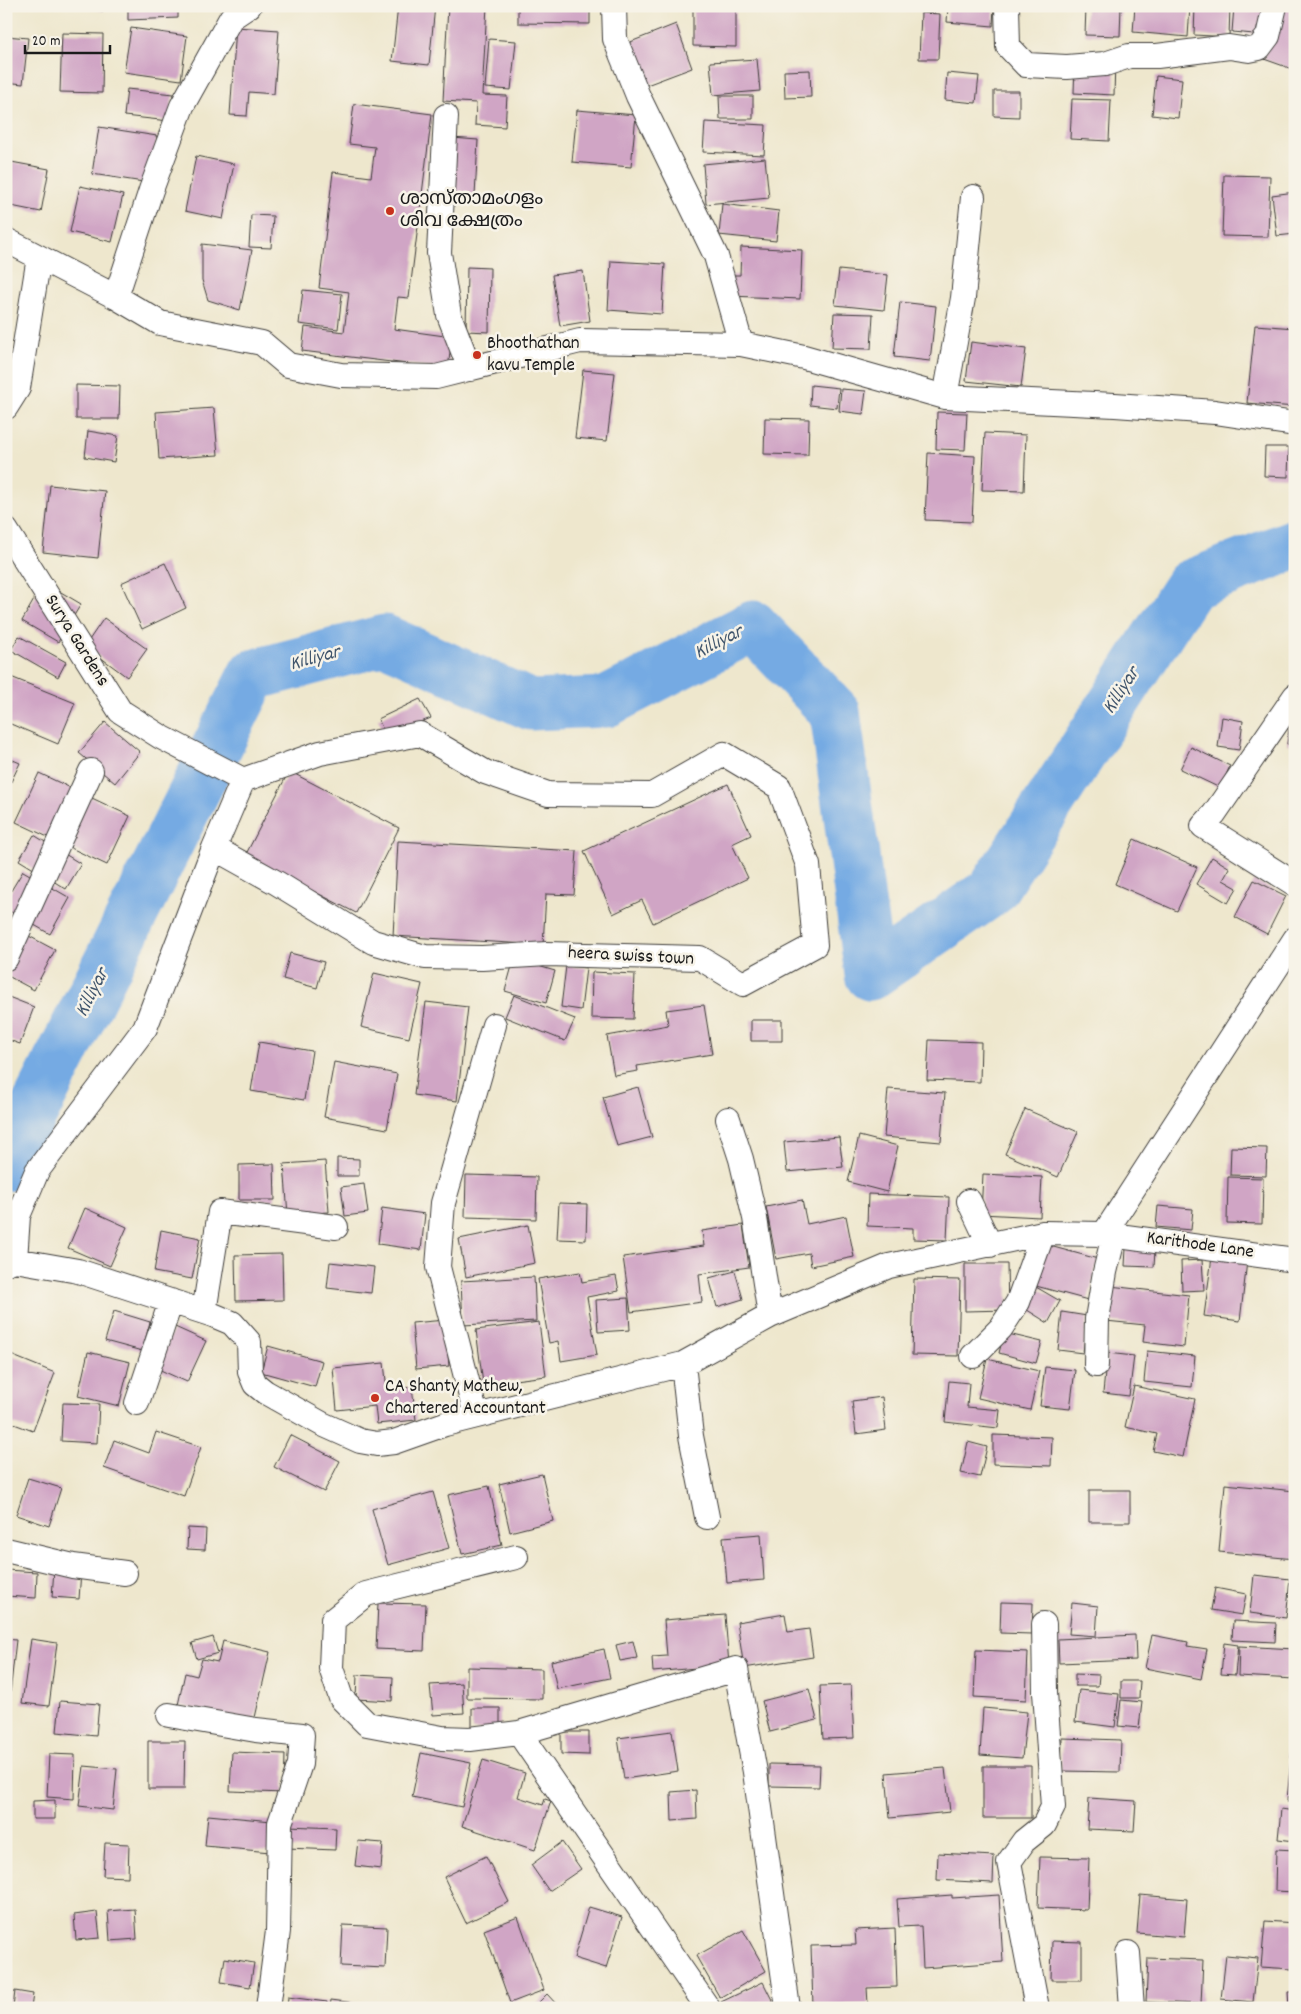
<svg xmlns="http://www.w3.org/2000/svg" width="1301" height="2014" font-family="Dekko,'Noto Sans Malayalam',sans-serif">
<style>
.lines{fill:none;stroke-linecap:round;stroke-linejoin:round}
.river{stroke:#75aae3;stroke-width:51}
.building{fill:#d0a5c5}
.minor-casing{stroke:#3c3a37;stroke-width:26}
.minor{stroke:#fff;stroke-width:24}
.poi-dot{fill:#c8321e;stroke:#f7f3e8;stroke-width:2}
.labels{text-anchor:middle;dominant-baseline:central;stroke-width:5;stroke-linejoin:round;paint-order:stroke}
.poi-label{font-size:19px;fill:#1c1c1c;stroke:#f7f3e8;text-anchor:start}
.street-label{font-size:19px;fill:#1c1c1c;stroke:#f7f3e8}
.water-label{font-size:20px;font-style:italic;fill:#40556c;stroke:#f7f3e8}
</style>
<rect width="100%" height="100%" fill="#f7f3e8"/>
<filter id="ink" filterUnits="userSpaceOnUse"><feTurbulence type="fractalNoise" baseFrequency=".02" numOctaves="2"/><feDisplacementMap in="SourceGraphic" scale="10" xChannelSelector="R" yChannelSelector="G"/><feConvolveMatrix kernelMatrix="1 2 1 2 8 2 1 2 1" color-interpolation-filters="sRGB"/></filter>
<filter id="wash" filterUnits="userSpaceOnUse"><feTurbulence type="fractalNoise" baseFrequency=".0096" numOctaves="4" result="noise"/><feDisplacementMap in="SourceGraphic" scale="20" xChannelSelector="R" yChannelSelector="G"/><feGaussianBlur stdDeviation="1.12" result="paint"/><feColorMatrix in="noise" values="0 0 0 0 0 0 0 0 0 0 0 0 0 0 0 0 0 1.4 0 .05"/><feComposite in="paint" operator="in"/></filter>
<g filter="url(#wash)">
<rect width="100%" height="100%" fill="#eee7cd"/>
<g class="lines">
<path class="river" d="M6,1166L253,675L385,640L531,705L606,702L753,626L835,712L870,975L992,891L1190,585L1295,544"/>
</g>
<g id="blocks">
<path class="building" d="M81,6H104L103,11Z
M128,6H178V18L128,20Z
M398,6H435L429,65L392,61Z
M448,6H487L482,95L507,96L505,127L475,125L476,103L443,101Z
M518,6H590V24L518,23Z
M693,6H736V47L693,46Z
M948,6H994L993,26L947,22Z
M1086,6H1121L1120,36L1085,35Z
M1135,6H1190L1188,37L1133,32Z
M1195,6H1230L1229,37L1194,35Z
M1234,6H1267L1265,35L1232,32Z
M1283,6H1295V70L1264,59Z
M921,13L940,14L938,59H919Z
M676,24L692,68L644,86L628,43Z
M236,27L279,30L274,94L249,92L247,116L230,115Z
M131,28L187,36L181,80L124,72Z
M62,33L103,34L102,93L60,92Z
M6,36L28,38L23,84L6,82Z
M489,39L516,41L511,90L485,88Z
M757,59L760,91L713,95L710,62Z
M1075,61L1115,63L1114,95L1074,93Z
M810,70L811,97L785,98L784,71Z
M947,73L979,76L976,103L945,100Z
M1156,76L1182,79L1178,118L1152,115Z
M127,89L173,94L169,121L124,116Z
M994,91H1019V117L994,116Z
M719,96H753V119H720Z
M1072,99L1111,100L1109,141L1070,139Z
M354,104L432,114L409,298L398,297L394,329L452,337L448,369L302,351L305,327L344,332L349,292L319,288L333,172L371,177L375,147L349,144Z
M577,110L636,115L631,167L572,162Z
M705,122L766,125L764,155L703,152Z
M99,127L157,136L150,183L92,174Z
M452,138L478,140L475,196L449,195Z
M196,156L234,164L223,219L185,211Z
M765,158L769,198L706,204L703,164Z
M6,161L49,169L41,212L6,205Z
M1224,175L1270,176L1268,237L1222,236Z
M80,186L123,195L112,242L70,232Z
M1295,192V234L1277,236L1272,195Z
M722,204L779,211L776,241L719,235Z
M251,215L273,216L271,248L249,247Z
M202,244L252,250L240,310L208,300L202,280Z
M741,247L802,250L800,299L731,296L732,275H740Z
M611,261L665,264L662,314L608,310Z
M467,267L490,268L489,332L466,331Z
M839,270L888,275L884,310L835,305Z
M583,271L590,321L560,326L552,275Z
M303,290L342,294L338,329L299,324Z
M900,302L936,306L930,361L894,357Z
M834,313L873,314L871,349L832,348Z
M1255,325L1295,328V407L1247,403Z
M971,342L1026,349L1021,387L966,381Z
M583,370L615,373L607,441L575,438Z
M76,385L120,386L119,419H76Z
M811,385L839,388L837,408L810,405Z
M841,389L866,391L863,414L839,411Z
M214,408L218,455L159,459L156,412Z
M937,412L967,413L965,450L936,449Z
M765,418L809,419L808,455L764,454Z
M88,431L118,436L114,462L85,457Z
M985,433L1026,435L1024,491L982,490Z
M1265,447H1289L1288,477L1264,476Z
M928,453L975,456L972,522L925,520Z
M50,485L105,491L98,558L43,552Z
M165,563L186,608L142,629L121,583Z
M44,582L81,604L58,642L22,621Z
M104,618L147,649L127,677L85,646Z
M19,636L66,662L58,677L11,650Z
M6,675L75,703L58,744L6,722Z
M420,699L431,718L386,736L378,719Z
M1222,717L1243,721L1239,750L1218,747Z
M105,722L140,752L115,783L79,753Z
M1290,722H1295V745L1287,744Z
M1191,747L1230,766L1220,788L1180,769Z
M6,757L20,763L10,784L6,782Z
M289,771L399,828L356,913L245,856Z
M39,773L130,816L107,865L16,822Z
M728,784L751,835L732,844L748,878L653,923L642,900L613,914L584,851Z
M34,835L81,864L66,889L19,860Z
M1134,839L1197,867L1177,911L1115,884Z
M398,841L577,851L574,895L546,894L543,945L393,936Z
M1212,857L1230,868L1223,880L1237,888L1228,903L1196,884Z
M23,871L70,898L50,934L6,909V899Z
M1254,880L1286,896L1267,934L1235,917Z
M12,927L55,950L34,990L6,975V937Z
M290,953L324,962L317,988L283,979Z
M514,959L555,971L546,1003L505,991Z
M566,966L586,968L581,1010L561,1007Z
M592,972L635,974L633,1019L591,1018Z
M374,973L422,984L409,1038L361,1027Z
M514,995L575,1019L565,1041L505,1017Z
M6,996L34,1007L20,1044L6,1039Z
M426,1002L468,1007L457,1101L414,1095Z
M704,1005L712,1054L637,1066L638,1071L614,1075L607,1036L668,1025L666,1010Z
M751,1020H782V1041H751Z
M929,1040L981,1042L980,1082L927,1080Z
M259,1042L312,1051L304,1100L251,1091Z
M334,1062L397,1074L387,1129L324,1117Z
M638,1087L652,1137L617,1146L603,1097Z
M888,1089L945,1093L941,1142L884,1137Z
M1025,1109L1078,1132L1058,1177L1005,1154Z
M859,1136L898,1146L887,1192L848,1182Z
M839,1137L843,1167L787,1172L784,1142Z
M1231,1147L1267,1148L1266,1176L1230,1175Z
M337,1158L359,1159V1176H337Z
M325,1161L329,1212L288,1215L284,1164Z
M274,1164L275,1200H239V1165Z
M983,1174L1042,1177L1040,1217L981,1214Z
M466,1175L537,1177L536,1219L465,1217Z
M1228,1177L1263,1178L1262,1224L1227,1223Z
M364,1184L368,1213L345,1216L341,1187Z
M868,1194L949,1197L947,1240L913,1239V1228L867,1226Z
M802,1200L807,1224L846,1216L854,1257L811,1266L809,1253L776,1259L766,1207Z
M559,1203L587,1204L586,1240L557,1239Z
M1158,1206L1193,1209L1191,1230L1156,1227Z
M85,1208L127,1227L110,1266L68,1248Z
M382,1208L425,1214L421,1250L378,1244Z
M528,1225L535,1263L466,1277L459,1239Z
M743,1225L749,1267L699,1274L702,1302L631,1312L623,1257L704,1246L702,1231Z
M161,1230L200,1238L192,1279L154,1272Z
M1046,1245L1098,1259L1088,1300L1036,1286Z
M1126,1248L1155,1250L1154,1267L1125,1266Z
M282,1254L283,1300L236,1301L235,1255Z
M1212,1257L1247,1261L1240,1321L1204,1316Z
M1202,1260L1204,1290L1182,1291L1181,1261Z
M330,1262L374,1267L371,1293L327,1288Z
M965,1264H1007L1008,1310L965,1311Z
M735,1271L743,1299L717,1307L709,1278Z
M580,1272L582,1282L616,1276L619,1291L587,1297L597,1355L561,1361L558,1341L549,1343L538,1279Z
M534,1277L536,1321L463,1325L461,1281Z
M914,1279L960,1280L958,1356L912,1355Z
M1110,1286L1189,1295L1184,1347L1143,1342L1145,1325L1106,1321Z
M1036,1287L1060,1301L1048,1323L1024,1308Z
M628,1298L630,1330L598,1332L596,1300Z
M114,1311L150,1322L142,1351L105,1341Z
M1062,1312L1087,1316L1083,1353L1058,1350Z
M445,1320L449,1366L416,1369L412,1323Z
M539,1322L546,1376L483,1384L476,1330Z
M175,1327L206,1341L187,1382L156,1368Z
M1004,1333L1042,1342L1036,1363L999,1353Z
M268,1346L322,1361L315,1387L261,1372Z
M1147,1351L1195,1356L1192,1387L1144,1382Z
M88,1352L130,1362L119,1406L78,1396Z
M6,1353L55,1373L33,1431L6,1421Z
M1107,1353L1134,1356L1129,1396L1103,1393Z
M987,1359L1039,1371L1030,1410L978,1398Z
M384,1363L387,1390L412,1387L416,1420L377,1424L375,1406L337,1410L333,1368Z
M1045,1367L1075,1370L1070,1409L1040,1406Z
M949,1381L969,1383L967,1407L1000,1410L998,1428L945,1422Z
M1134,1386L1195,1399L1183,1457L1153,1451L1157,1434L1125,1427Z
M882,1397L886,1430L856,1434L852,1401Z
M63,1403L99,1404L97,1443L61,1441Z
M156,1432L201,1447L184,1496L104,1468L114,1440L149,1453Z
M290,1435L340,1461L324,1492L274,1467Z
M993,1435L1052,1437L1051,1466L993,1464Z
M968,1442L987,1447L980,1477L961,1473Z
M542,1474L553,1521L510,1532L499,1484Z
M28,1478L61,1488L49,1526L16,1515Z
M1225,1484L1295,1491V1559L1219,1552Z
M489,1486L502,1545L462,1554L448,1495Z
M1089,1490H1130V1522H1089Z
M433,1492L449,1548L388,1565L372,1509Z
M188,1528L206,1529L205,1550L187,1549Z
M761,1534L764,1580L727,1583L723,1537Z
M54,1569L81,1571L79,1599L52,1597Z
M6,1570L37,1572L36,1598L6,1596Z
M1254,1575L1290,1579L1286,1618L1250,1613Z
M1215,1588L1246,1594L1242,1615L1211,1610Z
M1001,1602L1033,1603L1032,1634L1000,1633Z
M378,1603L426,1604L424,1651L376,1649Z
M1072,1603L1098,1606L1096,1636L1069,1634Z
M785,1614L788,1632L809,1629L813,1657L744,1668L737,1622Z
M725,1615L729,1665L653,1672L652,1657L667,1656L664,1620Z
M1233,1621L1276,1623L1275,1642L1232,1640Z
M1135,1635L1136,1660L1059,1663L1058,1639Z
M1152,1635L1188,1642L1187,1646L1207,1649L1201,1679L1145,1668Z
M213,1637L218,1653L197,1659L192,1643Z
M6,1639L16,1640L9,1703L6,1702Z
M31,1639L57,1643L49,1706L22,1703Z
M223,1641L270,1652L254,1722L178,1705L185,1673L197,1676L202,1659L218,1662Z
M633,1641L637,1658L620,1661L616,1645Z
M1224,1643L1238,1645L1235,1675L1221,1674Z
M1239,1646L1295,1649V1679L1238,1676Z
M604,1649L610,1678L557,1689L551,1661Z
M976,1650L1028,1652L1026,1700L974,1697Z
M467,1667L542,1669V1699L467,1698Z
M1075,1674L1099,1675L1098,1686H1075Z
M357,1675L393,1677L392,1701L356,1699Z
M1121,1681H1140L1139,1698H1121Z
M462,1683L464,1713L433,1715L430,1685Z
M851,1685L854,1738L823,1739L820,1686Z
M809,1689L817,1720L770,1732L762,1701Z
M1079,1690L1119,1694L1115,1727L1075,1722Z
M1121,1700L1142,1702L1139,1728L1118,1726Z
M60,1701L99,1704L96,1736L57,1732Z
M472,1708H500V1730H472Z
M983,1708L1027,1712L1022,1758L980,1755Z
M672,1731L678,1771L624,1779L618,1738Z
M561,1732H589V1755L561,1754Z
M1293,1736H1295V1802L1287,1801Z
M1062,1738L1121,1740L1120,1772L1061,1771Z
M148,1741H185L184,1789H148Z
M232,1752L285,1754L284,1793L230,1791Z
M421,1753L471,1763L462,1807L412,1797Z
M49,1754L75,1755L74,1799L47,1797Z
M483,1760L525,1773L518,1797L543,1805L545,1799L551,1801L535,1850L462,1826Z
M769,1764L820,1765L819,1787L769,1786Z
M84,1766L117,1769L113,1810L79,1806Z
M983,1766H1031V1818H983Z
M945,1768L950,1812L890,1818L886,1773Z
M696,1790L697,1819L672,1821L671,1792Z
M1089,1798L1136,1801L1134,1831L1087,1829Z
M55,1800V1819H33V1801Z
M1281,1809L1295,1811V1841L1278,1839Z
M208,1815L272,1821L270,1852L205,1846Z
M288,1826L336,1828L335,1850L287,1848Z
M358,1841L383,1843L381,1869L355,1866Z
M562,1842L581,1869L549,1891L531,1865Z
M105,1843L129,1844L128,1877L103,1876Z
M1276,1849L1295,1850V1892L1275,1891Z
M938,1853L994,1856L993,1883L937,1880Z
M486,1856L509,1902L466,1923L444,1877Z
M1040,1857L1089,1858L1087,1910L1038,1908Z
M952,1895V1898L999,1895L1003,1962L923,1968L921,1926L899,1927L897,1899Z
M1140,1895L1187,1899L1184,1937L1137,1933Z
M589,1907L622,1917L606,1968L574,1958Z
M135,1909L137,1939L110,1941L108,1911Z
M97,1912L100,1938L76,1940L74,1915Z
M518,1917L544,1990L510,2003L484,1930Z
M1265,1921L1295,1923V1961H1293L1292,1969L1261,1967Z
M343,1925L387,1927L385,1968L341,1966Z
M895,1928L897,1987L867,1988L868,2004L813,2006L811,1946L856,1945L855,1930Z
M743,1930L766,1971L720,1998L696,1956Z
M1052,1941L1082,1942V1980H1051Z
M1226,1955L1258,1958L1253,2002L1221,1999Z
M225,1958L254,1963L250,1987L221,1982Z
M1148,1958L1203,1960L1201,2004L1146,2002Z
M6,1973H9L10,2008H6Z
M763,1982L776,2008H724L721,2002Z
M15,1991L33,1994L31,2008H13Z
M1288,1992H1295V2008H1289Z
M547,1994L558,2006L533,2008Z
M288,1997L327,2002L326,2008H287Z
M331,2000L355,2003L354,2008H330Z
M1216,2004L1238,2006V2008H1216Z
M1025,2005V2008H1012V2006Z"/>
</g>
</g>
<g filter="url(#ink)">
<use href="#blocks" fill-opacity="0" stroke="#3c3a37" stroke-width="1"/>
<g class="lines">
<defs>
<path id="minor" d="M614,6L615,39L638,96L716,256L741,344
M1007,6L1008,46L1026,65L1067,67L1105,64L1129,56H1157L1229,47L1249,50L1259,48L1268,36L1275,6
M446,116L439,253L449,315L470,369
M6,240L116,297L160,323L262,343L288,365L341,375L436,377L580,341L741,344L804,357L945,397L1115,405L1215,412L1295,424
M116,297L151,190L182,106L231,18L249,6
M945,397L963,298L973,197
M6,407L18,388L39,257
M6,530L120,711L161,737L243,780
M1295,696L1214,814L1203,826L1295,884
M420,734L485,772L548,794L652,795L724,754L779,787L808,865L815,945L743,984L700,958L547,954L482,958L425,957L373,942L277,883L214,848L243,780L320,753Z
M6,958L91,771
M728,1119L741,1159L755,1218L770,1316
M969,1201L990,1245
M1104,1234L1295,939
M15,1260L18,1216L37,1171L145,1028L214,848
M6,1263L15,1260L78,1271L213,1315L232,1323L249,1342L250,1372L255,1384L265,1392L322,1424L360,1441L377,1444L394,1442L445,1424L683,1364L770,1316L889,1266L1043,1233L1104,1234L1295,1260
M204,1312L220,1212L336,1227
M973,1356L1001,1328L1018,1302L1043,1233
M683,1364L691,1436L707,1517
M1096,1365L1097,1319L1105,1272L1114,1235
M137,1403L171,1301
M476,1416L438,1267L443,1203L494,1025
M6,1550L73,1566L125,1573
M516,1557L366,1594L333,1620L331,1668L341,1698L367,1724L442,1738L470,1739L519,1733L736,1669L755,1772L788,2008
M169,1715L256,1730L302,1735L300,1764L280,1823L278,1931L268,2008
M519,1733L708,2008
M1128,1953L1132,2008
M1037,2008L1009,1862L1024,1841L1044,1825L1053,1807L1045,1692L1044,1624"/>
</defs>
<use href="#minor" class="minor-casing"/>
<use href="#minor" class="minor"/>
</g>
</g>
<g class="poi-dot">
<circle cx="390" cy="211" r="5"/>
<circle cx="477" cy="355" r="5"/>
<circle cx="375" cy="1398" r="5"/>
</g>
<g class="labels">
<g class="poi-label">
<text x="400" y="200">ശാസ്താമംഗളം<tspan x="400" dy="22">ശിവ ക്ഷേത്രം</tspan></text>
<text x="487" y="344">Bhoothathan<tspan x="487" dy="22">kavu Temple</tspan></text>
<text x="385" y="1387">CA Shanty Mathew,<tspan x="385" dy="22">Chartered Accountant</tspan></text>
</g>
<g class="street-label">
<text transform="translate(76 641) rotate(58)">Surya Gardens</text>
<text transform="translate(631 957) rotate(3)">heera swiss town</text>
<text transform="translate(1200 1246) rotate(8)">Karithode Lane</text>
</g>
<g class="water-label">
<text transform="translate(719 643) rotate(-27)">Killiyar</text>
<text transform="translate(315 659) rotate(-15)">Killiyar</text>
<text transform="translate(1122 691) rotate(-57)">Killiyar</text>
<text transform="translate(93 993) rotate(-63)">Killiyar</text>
</g>
</g>
<rect width="1301" height="2014" fill="none" stroke="#f7f3e8" stroke-width="25"/>
<path d="M25 45v8h85v-8" fill="none" stroke="#1c1c1c" stroke-width="2.5"/>
<text x="32" y="45" font-size="15" fill="#1c1c1c" stroke="#f7f3e8" stroke-width="4" paint-order="stroke">20 m</text>
</svg>
